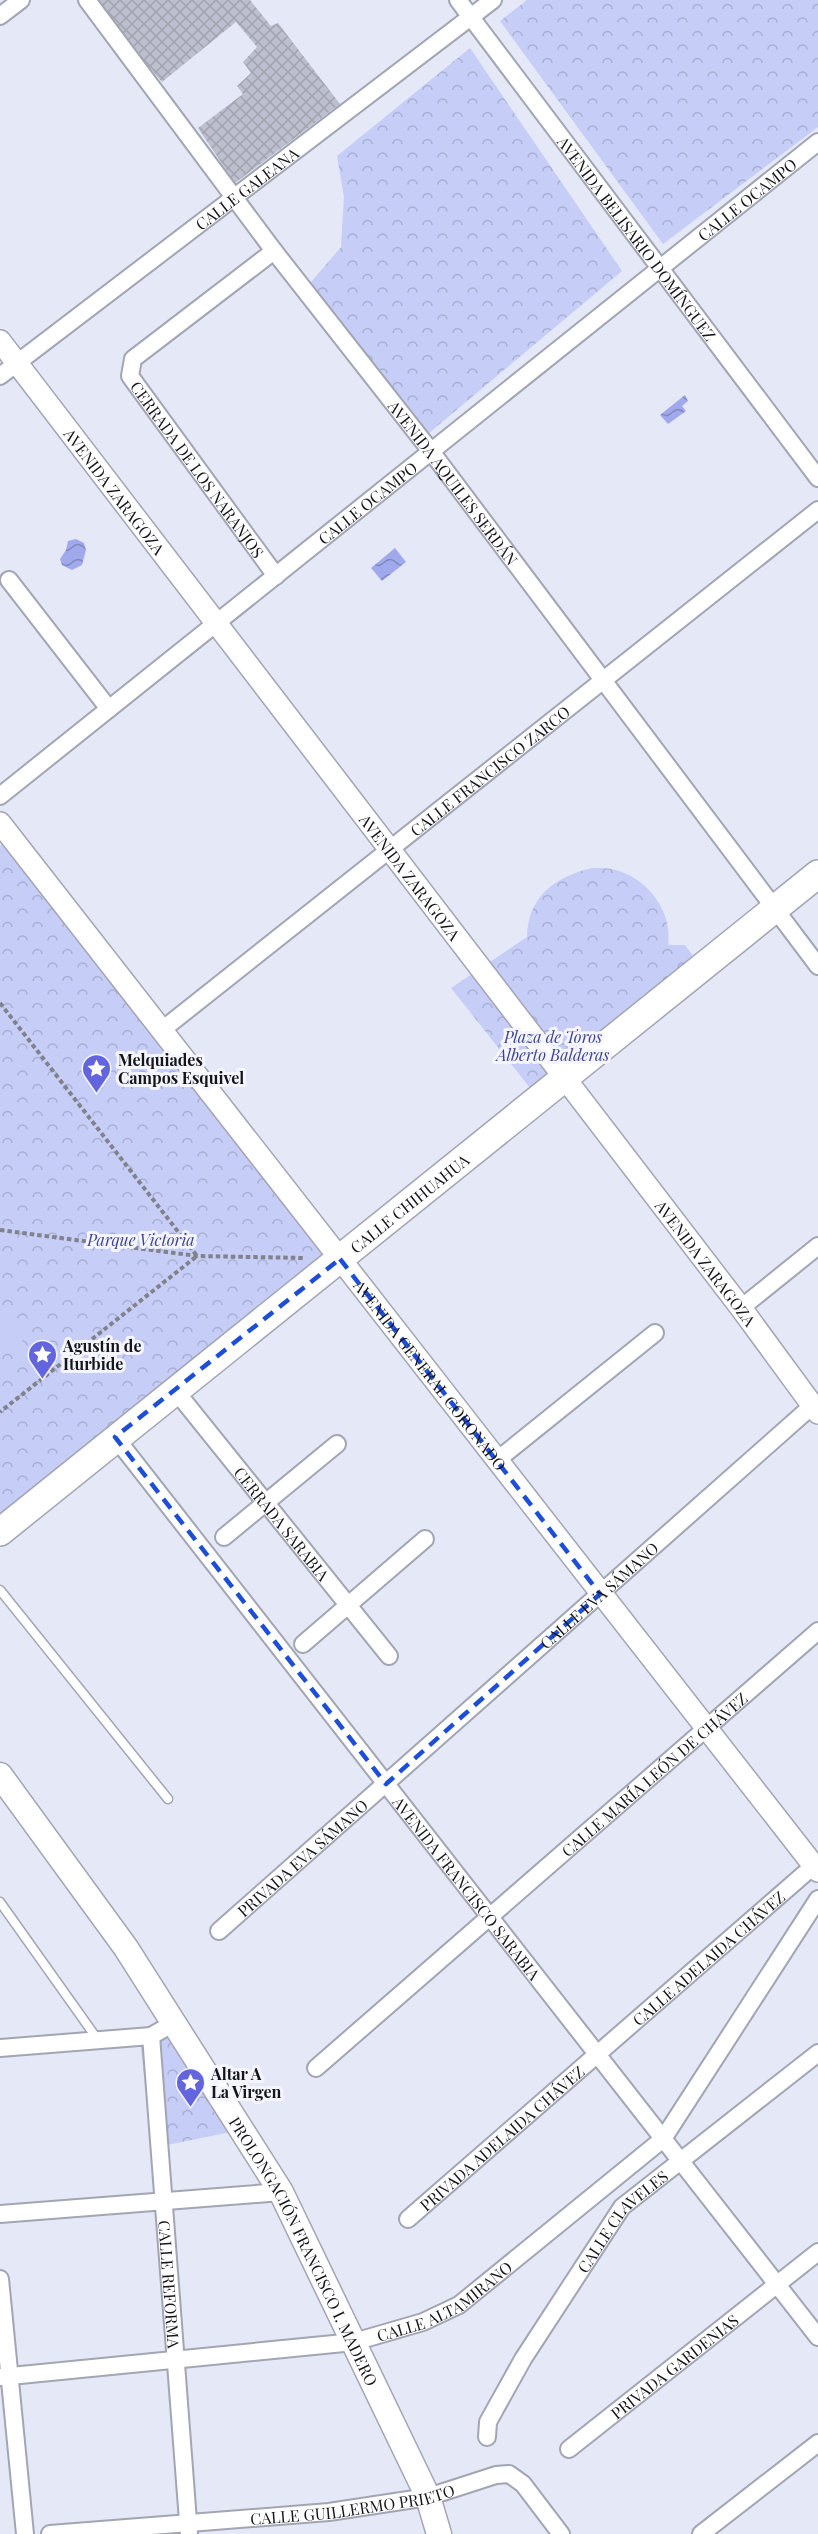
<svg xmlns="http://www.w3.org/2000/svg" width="818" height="2534" font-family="'Playfair Display',serif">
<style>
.park{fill:url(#park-crowns)}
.pitch{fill:#c6cdf7}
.water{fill:url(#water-waves)}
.building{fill:url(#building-cross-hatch)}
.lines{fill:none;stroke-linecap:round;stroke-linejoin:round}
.service-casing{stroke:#a2a5b2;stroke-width:11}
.minor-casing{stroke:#a2a5b2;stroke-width:20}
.tertiary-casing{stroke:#a2a5b2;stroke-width:24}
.secondary-casing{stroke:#a2a5b2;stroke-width:27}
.primary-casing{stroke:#a2a5b2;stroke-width:30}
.path{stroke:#81828c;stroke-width:4;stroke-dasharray:4.5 3;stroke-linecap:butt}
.service{stroke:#fff;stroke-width:8}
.minor{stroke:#fff;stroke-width:16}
.tertiary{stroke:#fff;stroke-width:21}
.secondary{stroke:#fff;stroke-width:24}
.primary{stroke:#fff;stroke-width:27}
.marked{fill:none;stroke:#1d4ed8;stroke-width:4.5;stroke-dasharray:12 8;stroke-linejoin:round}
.labels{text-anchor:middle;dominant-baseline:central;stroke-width:6;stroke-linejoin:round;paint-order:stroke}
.street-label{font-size:16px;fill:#141419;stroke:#f4f5fe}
.park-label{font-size:16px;font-style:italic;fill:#404392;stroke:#f4f5fe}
.poi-label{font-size:16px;font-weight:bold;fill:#141419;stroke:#f4f5fe;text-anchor:start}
</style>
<defs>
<pattern id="park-crowns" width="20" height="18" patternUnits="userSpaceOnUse" patternTransform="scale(1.5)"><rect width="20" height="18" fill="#c6cdf7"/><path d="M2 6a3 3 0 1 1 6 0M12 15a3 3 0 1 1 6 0" fill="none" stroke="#a9afd3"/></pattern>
<pattern id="water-waves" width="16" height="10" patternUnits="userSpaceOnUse" patternTransform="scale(1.5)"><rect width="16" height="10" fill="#a0a9ec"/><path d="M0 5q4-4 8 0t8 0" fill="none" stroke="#8188be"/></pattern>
<pattern id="building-cross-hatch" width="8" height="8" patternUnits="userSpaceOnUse" patternTransform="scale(1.5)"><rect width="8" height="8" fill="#bcbfcd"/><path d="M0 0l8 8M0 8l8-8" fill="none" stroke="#a1a3af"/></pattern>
</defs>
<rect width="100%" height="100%" fill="#e5e8f6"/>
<path class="park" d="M527,0H818V127L663,244L500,21Z
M470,48L622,271L422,439L306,288L341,247L344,197L337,156Z
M8,840L339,1263L0,1533V846Z
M592,868C600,868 609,868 616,870C648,879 673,912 668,945H685L708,976L546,1108L451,988L527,937C528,896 555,877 592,868Z
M177,2021L246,2129L152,2148L140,2040Z"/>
<path class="pitch" d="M0,1313L28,1348L17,1357L0,1336Z"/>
<path class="water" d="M685,395L688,401L682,406L686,411L668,424L660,415Z
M76,539L84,543L86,550L82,565L72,570L62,565L60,559L66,550L68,541Z
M395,548L406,562L382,581L371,568Z"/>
<path class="building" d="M91,0H250L271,26L278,23L340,104L235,183L198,128L243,94L237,86L251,73L243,62L257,47L236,22L162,82Z"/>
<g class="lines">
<defs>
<path id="service" d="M0,1590L168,1799
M0,1902L98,2040"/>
<g id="minor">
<path id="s1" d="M87,0L274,251L430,450L818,966"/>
<path id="s2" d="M458,0L818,478"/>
<path d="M0,16L21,0"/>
<path id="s3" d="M274,251L133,359L130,376L276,576"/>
<path id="s4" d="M0,376L493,0"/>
<path d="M9,580L109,709"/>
<path id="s5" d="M0,796L818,142"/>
<path id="s6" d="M162,1030L818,510"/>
<path d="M741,1308L818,1246"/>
<path id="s7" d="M175,1390L389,1656"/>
<path id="s8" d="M115,1437L818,2337"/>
<path d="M496,1461L655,1333"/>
<path d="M224,1537L337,1444"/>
<path d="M303,1644L425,1539"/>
<path id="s9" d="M219,1931L812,1406"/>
<path id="s10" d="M151,2036L189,2534"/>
<path d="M0,2048L151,2036L174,2023"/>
<path id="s11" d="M316,2068L818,1631"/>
<path d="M0,2214L281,2192"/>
<path id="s12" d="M408,2219L818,1862"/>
<path d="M0,2279L25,2534"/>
<path id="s13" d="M0,2377L354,2342L423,2322L459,2305L663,2139L818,1899"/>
<path id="s14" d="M487,2437L488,2422L523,2359L622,2207L818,2053"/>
<path id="s15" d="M569,2449L818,2252"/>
<path id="s16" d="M50,2534L329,2512L428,2497L496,2475L509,2474L523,2484L561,2534"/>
<path d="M701,2534L818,2443"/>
</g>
<g id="tertiary">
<path id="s17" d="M0,341L741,1308L818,1413"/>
<path id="s18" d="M0,823L818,1871"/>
</g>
<g id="secondary">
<path id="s19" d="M0,1775L126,1948L281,2192L428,2497L439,2534"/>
</g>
<g id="primary">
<path id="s20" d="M0,1532L818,874"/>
</g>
</defs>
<use href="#service" class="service-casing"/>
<use href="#minor" class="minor-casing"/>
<use href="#tertiary" class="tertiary-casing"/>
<use href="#secondary" class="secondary-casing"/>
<use href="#primary" class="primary-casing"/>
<path class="path" d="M0,1003L197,1256L0,1412
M0,1230L197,1256L304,1258"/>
<use href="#service" class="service"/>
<use href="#minor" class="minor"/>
<use href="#tertiary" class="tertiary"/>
<use href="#secondary" class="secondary"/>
<use href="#primary" class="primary"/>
</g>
<path class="marked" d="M340,1259L600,1594L386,1784L115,1437Z"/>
<defs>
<symbol id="sight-pin" viewBox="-11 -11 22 30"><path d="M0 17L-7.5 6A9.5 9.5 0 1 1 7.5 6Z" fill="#6265de" stroke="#f4f5fe"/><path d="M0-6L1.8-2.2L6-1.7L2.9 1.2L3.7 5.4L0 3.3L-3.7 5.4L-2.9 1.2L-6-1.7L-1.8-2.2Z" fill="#fff"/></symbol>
</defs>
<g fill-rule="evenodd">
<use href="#sight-pin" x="80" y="1052" width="33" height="45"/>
<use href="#sight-pin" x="26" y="1338" width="33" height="45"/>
<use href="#sight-pin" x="174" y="2066" width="33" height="45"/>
</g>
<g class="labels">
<g class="street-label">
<text stroke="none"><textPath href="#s4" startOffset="310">CALLE GALEANA</textPath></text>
<text stroke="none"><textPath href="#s5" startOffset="956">CALLE OCAMPO</textPath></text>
<text stroke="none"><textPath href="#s2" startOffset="298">AVENIDA BELISARIO DOMÍNGUEZ</textPath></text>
<text stroke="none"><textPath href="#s3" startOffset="310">CERRADA DE LOS NARANJOS</textPath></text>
<text stroke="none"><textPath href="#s1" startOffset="606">AVENIDA AQUILES SERDÁN</textPath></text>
<text stroke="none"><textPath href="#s17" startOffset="189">AVENIDA ZARAGOZA</textPath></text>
<text stroke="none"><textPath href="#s5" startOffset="470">CALLE OCAMPO</textPath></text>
<text stroke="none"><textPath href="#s6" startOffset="418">CALLE FRANCISCO ZARCO</textPath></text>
<text stroke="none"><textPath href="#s17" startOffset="675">AVENIDA ZARAGOZA</textPath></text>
<text stroke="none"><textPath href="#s20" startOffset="525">CALLE CHIHUAHUA</textPath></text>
<text stroke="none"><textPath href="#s17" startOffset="1161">AVENIDA ZARAGOZA</textPath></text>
<text stroke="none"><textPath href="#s18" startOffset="700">AVENIDA GENERAL CORONADO</textPath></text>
<text stroke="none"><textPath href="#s7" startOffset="171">CERRADA SARABIA</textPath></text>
<text stroke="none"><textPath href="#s9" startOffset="507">CALLE EVA SÁMANO</textPath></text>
<text stroke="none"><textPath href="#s11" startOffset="448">CALLE MARÍA LEÓN DE CHÁVEZ</textPath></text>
<text stroke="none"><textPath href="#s9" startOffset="111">PRIVADA EVA SÁMANO</textPath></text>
<text stroke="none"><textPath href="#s8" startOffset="572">AVENIDA FRANCISCO SARABIA</textPath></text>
<text stroke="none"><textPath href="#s12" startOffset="398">CALLE ADELAIDA CHÁVEZ</textPath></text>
<text stroke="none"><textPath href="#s12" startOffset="124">PRIVADA ADELAIDA CHÁVEZ</textPath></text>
<text stroke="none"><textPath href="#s14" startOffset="258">CALLE CLAVELES</textPath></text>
<text stroke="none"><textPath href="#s19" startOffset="566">PROLONGACIÓN FRANCISCO I. MADERO</textPath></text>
<text stroke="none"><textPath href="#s10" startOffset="249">CALLE REFORMA</textPath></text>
<text stroke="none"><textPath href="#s13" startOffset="456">CALLE ALTAMIRANO</textPath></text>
<text stroke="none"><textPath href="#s15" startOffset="134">PRIVADA GARDENIAS</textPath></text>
<text stroke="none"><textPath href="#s16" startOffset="304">CALLE GUILLERMO PRIETO</textPath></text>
</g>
<g class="park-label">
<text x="553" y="1036">Plaza de Toros<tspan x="553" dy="18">Alberto Balderas</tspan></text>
<text x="141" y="1239">Parque Victoria</text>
</g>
<g class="poi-label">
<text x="118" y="1059">Melquiades<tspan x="118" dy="18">Campos Esquivel</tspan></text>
<text x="63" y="1345">Agustín de<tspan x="63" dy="18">Iturbide</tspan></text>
<text x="211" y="2073">Altar A<tspan x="211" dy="18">La Virgen</tspan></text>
</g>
</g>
</svg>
